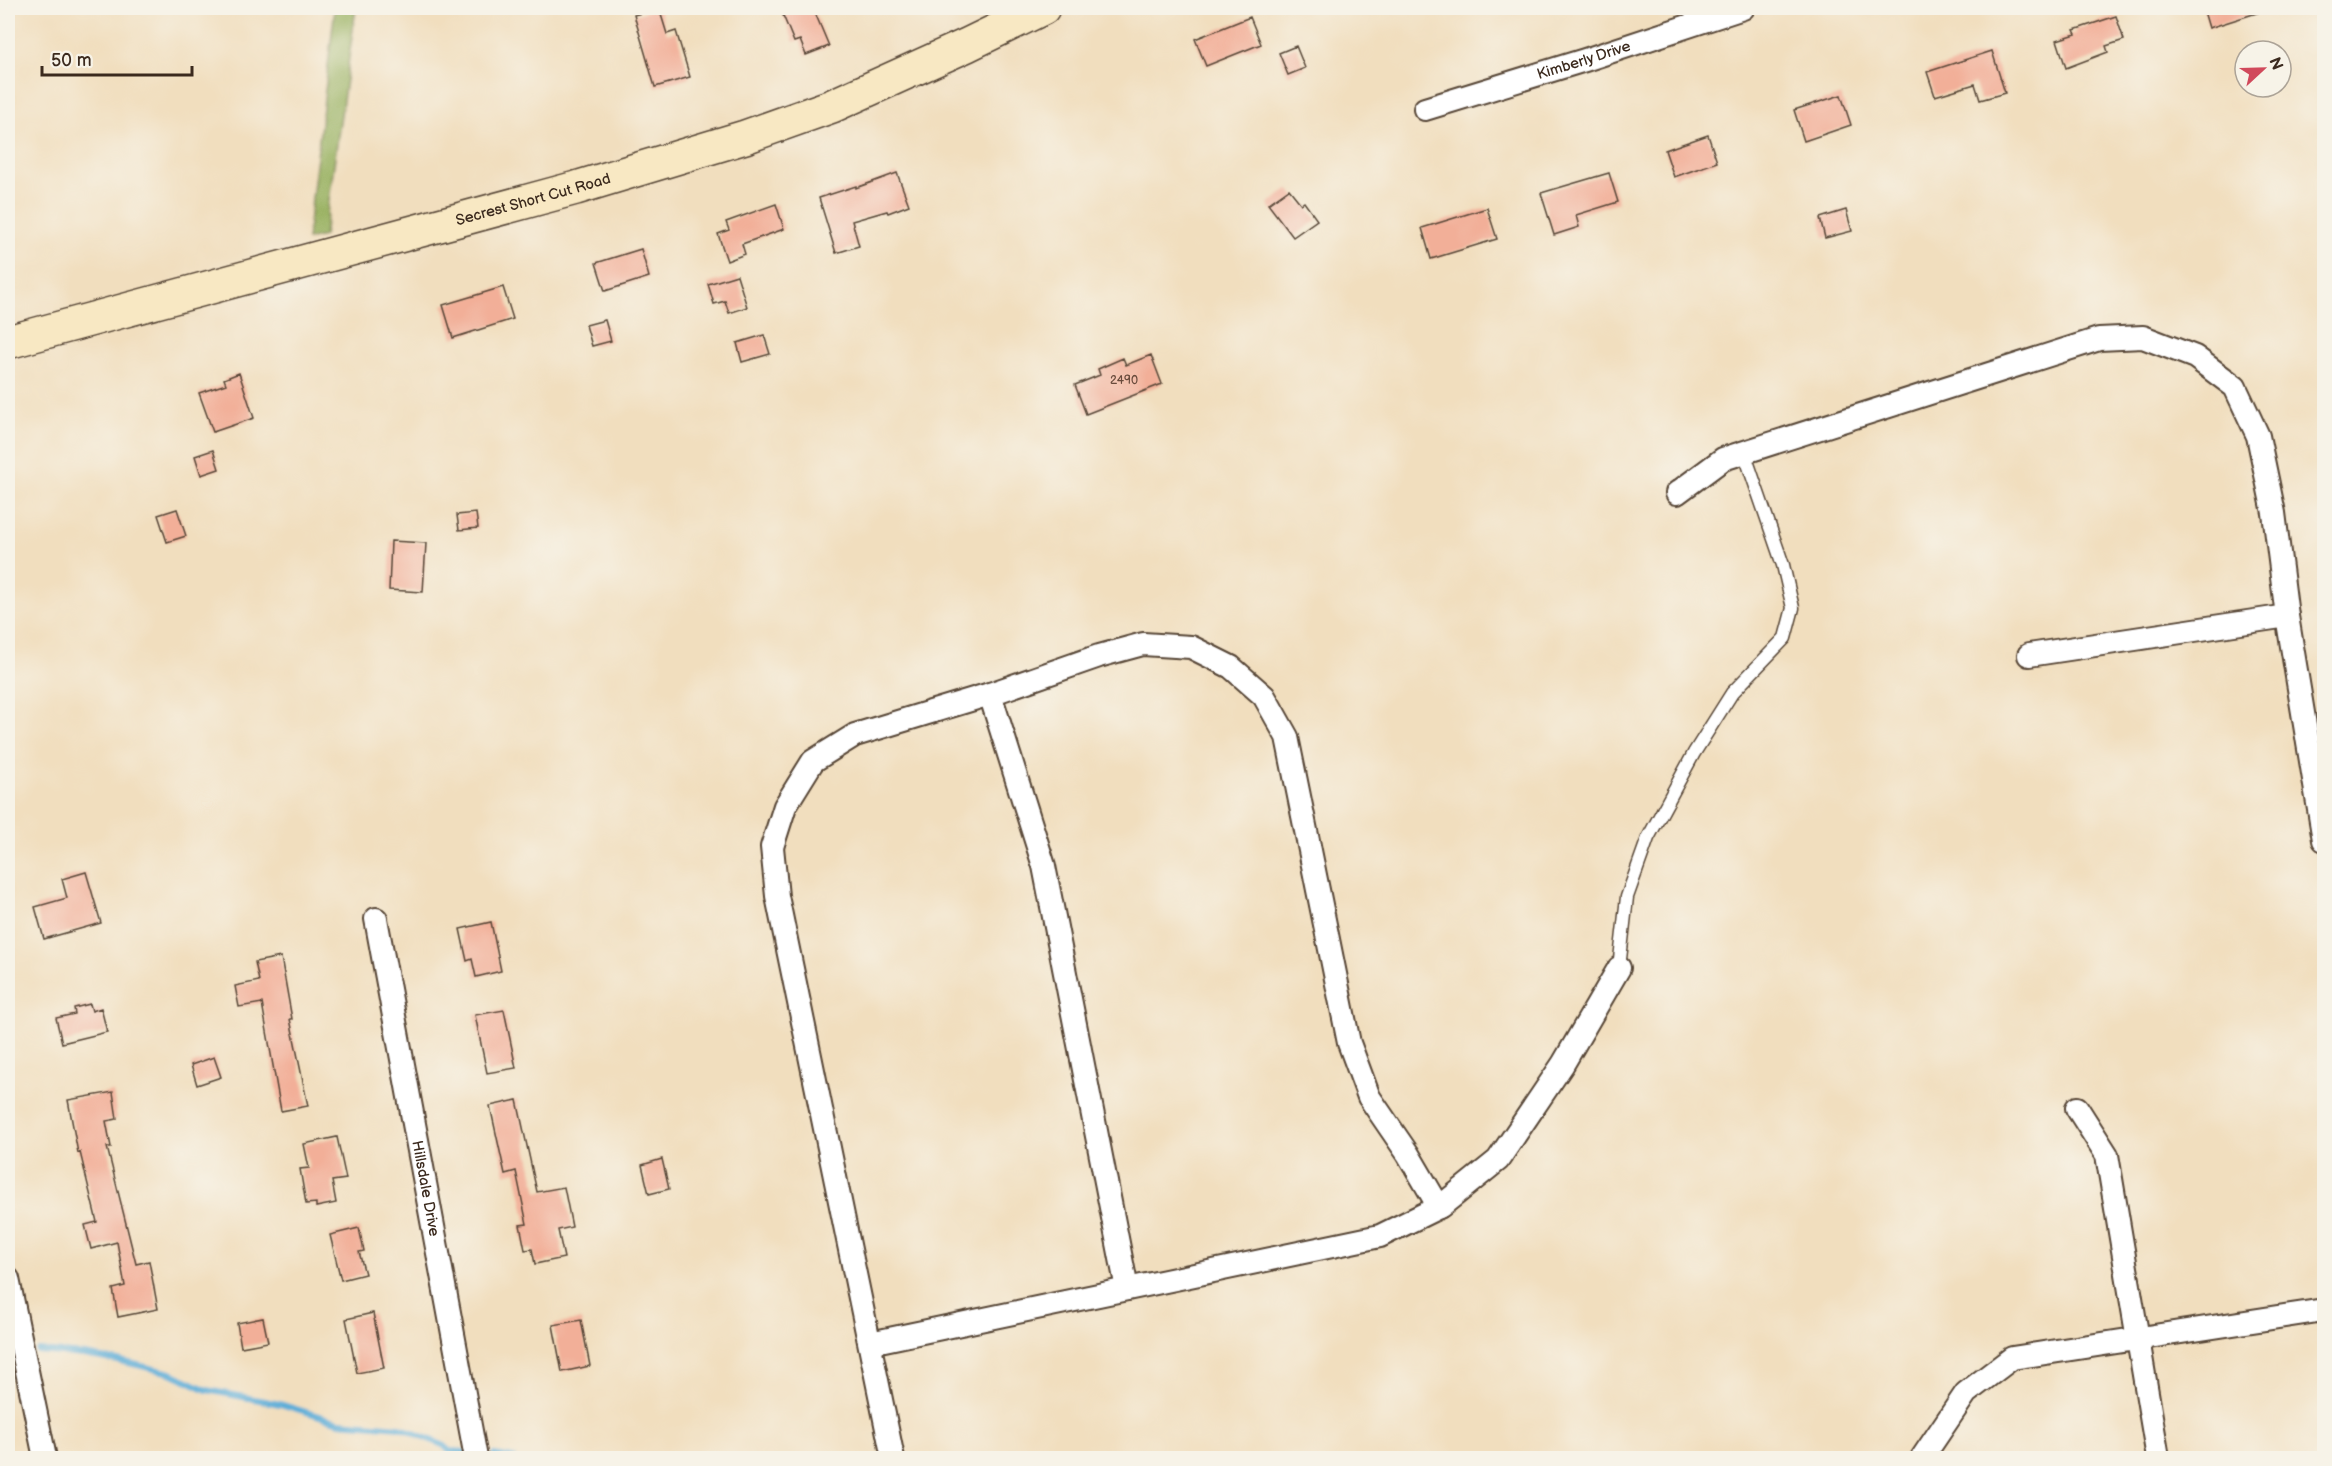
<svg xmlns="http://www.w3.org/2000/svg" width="2332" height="1466" font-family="'Balsamiq Sans',sans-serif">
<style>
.forest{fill:#9bb365;stroke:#6b6e42;stroke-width:1.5}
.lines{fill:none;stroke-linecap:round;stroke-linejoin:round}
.stream{stroke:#5eaed8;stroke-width:6}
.building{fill:#f2af98}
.service-casing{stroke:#564536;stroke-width:15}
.minor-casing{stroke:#564536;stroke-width:26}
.secondary-casing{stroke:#564536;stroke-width:36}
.service{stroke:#fff;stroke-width:12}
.minor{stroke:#fff;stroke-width:22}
.secondary{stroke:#f8e8c3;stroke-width:33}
.labels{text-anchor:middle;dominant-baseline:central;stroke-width:4.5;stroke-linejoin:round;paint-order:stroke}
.number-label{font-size:12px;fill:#694b3c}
.street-label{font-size:15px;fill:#3b2a1e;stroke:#f7f3e8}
</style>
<rect width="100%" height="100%" fill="#f7f3e8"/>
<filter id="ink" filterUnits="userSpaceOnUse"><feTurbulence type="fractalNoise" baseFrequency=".0167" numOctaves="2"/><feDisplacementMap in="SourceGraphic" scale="12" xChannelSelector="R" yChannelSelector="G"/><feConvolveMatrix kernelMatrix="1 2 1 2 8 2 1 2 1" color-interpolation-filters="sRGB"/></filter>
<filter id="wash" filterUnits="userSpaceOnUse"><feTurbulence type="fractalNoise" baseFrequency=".008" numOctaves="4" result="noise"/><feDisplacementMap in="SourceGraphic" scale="24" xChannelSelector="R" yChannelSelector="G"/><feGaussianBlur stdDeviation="1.35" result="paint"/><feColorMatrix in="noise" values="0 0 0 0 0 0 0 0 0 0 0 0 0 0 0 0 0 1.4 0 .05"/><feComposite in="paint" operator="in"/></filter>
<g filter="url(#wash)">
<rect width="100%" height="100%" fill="#f1debe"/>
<path class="forest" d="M335,8H356L324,236L307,240Z"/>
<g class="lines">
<path class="stream" d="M38,1351L84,1355L129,1363L171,1373L207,1390L280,1404L339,1422L400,1427L445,1446L449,1451L467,1452
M494,1455L513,1458"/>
</g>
<g id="blocks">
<path class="building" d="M659,8L667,34L676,31L690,77L655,87L634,15Z
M780,8H813L829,46L806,55L800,40L794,42Z
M2203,8H2262L2263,11L2209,28Z
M2116,16L2124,40L2106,46L2108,52L2066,68L2057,40L2076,34L2074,30Z
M1250,17L1261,44L1206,66L1195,39Z
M1296,46L1305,68L1288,75L1279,53Z
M1992,51L2005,93L1980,100L1975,84L1935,96L1927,72Z
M1841,95L1851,125L1804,141L1794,110Z
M1708,135L1717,162L1674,177L1665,150Z
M897,173L909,205L888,213L887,211L852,221L859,246L836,253L819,198L856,186V188Z
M1609,173L1618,202L1576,215L1579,227L1554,235L1541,193Z
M1289,189L1301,204L1304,202L1317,220L1293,237L1268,204Z
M776,204L784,229L742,244L745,254L727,261L718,234L729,230L726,222Z
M1487,208L1497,239L1431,259L1422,228Z
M1846,210L1852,231L1825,238L1820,218Z
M641,249L649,277L605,291L596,263Z
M737,275L747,307L729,313L725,301L714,304L708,284Z
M503,287L513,319L453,338L443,305Z
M605,320L611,341L592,346L586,325Z
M764,335L770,354L742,362L737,343Z
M1151,355L1162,384L1086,414L1075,385L1100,375L1098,369L1123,358L1126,365Z
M239,373L254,418L213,432L199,393L226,384L224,379Z
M213,450L219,469L201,475L195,456Z
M177,509L186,536L167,542L158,515Z
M476,513L478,528L459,530L457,515Z
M391,541L426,543L423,592L389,590Z
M86,872L101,923L44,939L35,907L67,898L62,879Z
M491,922L501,971L476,977L472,959L467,961L460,929Z
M281,957L292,1019H290L308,1106L281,1111L262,1003L239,1007L235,986L259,981L255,962Z
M90,1004L92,1011L101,1008L107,1032L62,1043L56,1018L75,1014L74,1008Z
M504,1010L516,1068L487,1073L475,1015Z
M214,1057L221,1077L197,1085L191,1065Z
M113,1092L117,1119L106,1121L111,1147H107L136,1264L149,1261L158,1309L118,1317L113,1289L125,1286L117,1242L91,1249L85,1225L97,1222L80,1152L78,1153L68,1100Z
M517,1100L537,1192L564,1187L572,1227L558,1230L564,1258L535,1264L532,1249L525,1250L520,1225L527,1224L516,1171L505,1174L490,1106Z
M337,1137L346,1179L332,1181L336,1203L316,1207V1203L306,1204L300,1169L309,1168L304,1144Z
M662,1159L669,1189L649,1194L642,1165Z
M359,1228L364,1251L359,1252L365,1274L341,1280L330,1235Z
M373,1313L384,1368L357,1373L346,1319Z
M263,1318L268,1342L241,1347L237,1323Z
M581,1320L590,1366L562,1372L553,1325Z"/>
</g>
</g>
<g filter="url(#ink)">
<use href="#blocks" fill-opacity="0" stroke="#564536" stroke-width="1.5"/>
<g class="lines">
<defs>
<path id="service" d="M1619,968L1627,897L1648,838L1694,753L1732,693L1785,638L1793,608L1783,565L1744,452"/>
<g id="minor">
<path id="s1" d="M1425,109L1585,60L1743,8"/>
<path d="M1677,493L1723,459L2099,339L2143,337L2195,357L2235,387L2258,436L2274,513L2287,616L2324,840"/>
<path d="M2029,655L2287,616"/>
<path d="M990,694L1044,866L1127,1289"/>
<path id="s2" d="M376,919L476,1458"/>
<path d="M2077,1108L2107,1155L2158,1458"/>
<path d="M8,1279L45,1458"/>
<path d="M870,1343L1380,1236L1441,1206L1498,1160L1563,1064L1619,968"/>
<path d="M893,1458L777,896L772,847L785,806L813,761L855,735L990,694L1099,656L1143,644L1191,647L1231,667L1264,696L1287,737L1349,1043L1369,1097L1408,1154L1439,1207"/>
<path d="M1922,1458L1966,1393L2012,1358L2324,1310"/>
</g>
<g id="secondary">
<path id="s3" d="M8,342L576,188L745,137L832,106L967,45L1043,8"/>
</g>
</defs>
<use href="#service" class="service-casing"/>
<use href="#minor" class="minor-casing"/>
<use href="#secondary" class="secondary-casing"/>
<use href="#service" class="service"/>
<use href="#minor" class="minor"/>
<use href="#secondary" class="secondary"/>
</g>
</g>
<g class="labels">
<g class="number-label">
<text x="1124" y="380">2490</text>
</g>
<g class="street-label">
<text stroke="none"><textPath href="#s1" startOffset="166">Kimberly Drive</textPath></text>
<text stroke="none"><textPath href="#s3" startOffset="544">Secrest Short Cut Road</textPath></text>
<text stroke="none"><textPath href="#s2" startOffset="274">Hillsdale Drive</textPath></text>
</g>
</g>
<rect width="2332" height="1466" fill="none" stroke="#f7f3e8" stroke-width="30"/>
<g transform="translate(2263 69) rotate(68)"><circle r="28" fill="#f7f3e8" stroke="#aca397" stroke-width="1.5"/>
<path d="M0-4.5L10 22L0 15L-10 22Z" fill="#d1495b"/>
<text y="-9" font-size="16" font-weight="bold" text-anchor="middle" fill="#3b2a1e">N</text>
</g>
<path d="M42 66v9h150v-9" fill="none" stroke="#3b2a1e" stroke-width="3"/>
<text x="51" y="66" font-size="18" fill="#3b2a1e" stroke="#f7f3e8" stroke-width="4.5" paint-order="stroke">50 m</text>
</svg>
